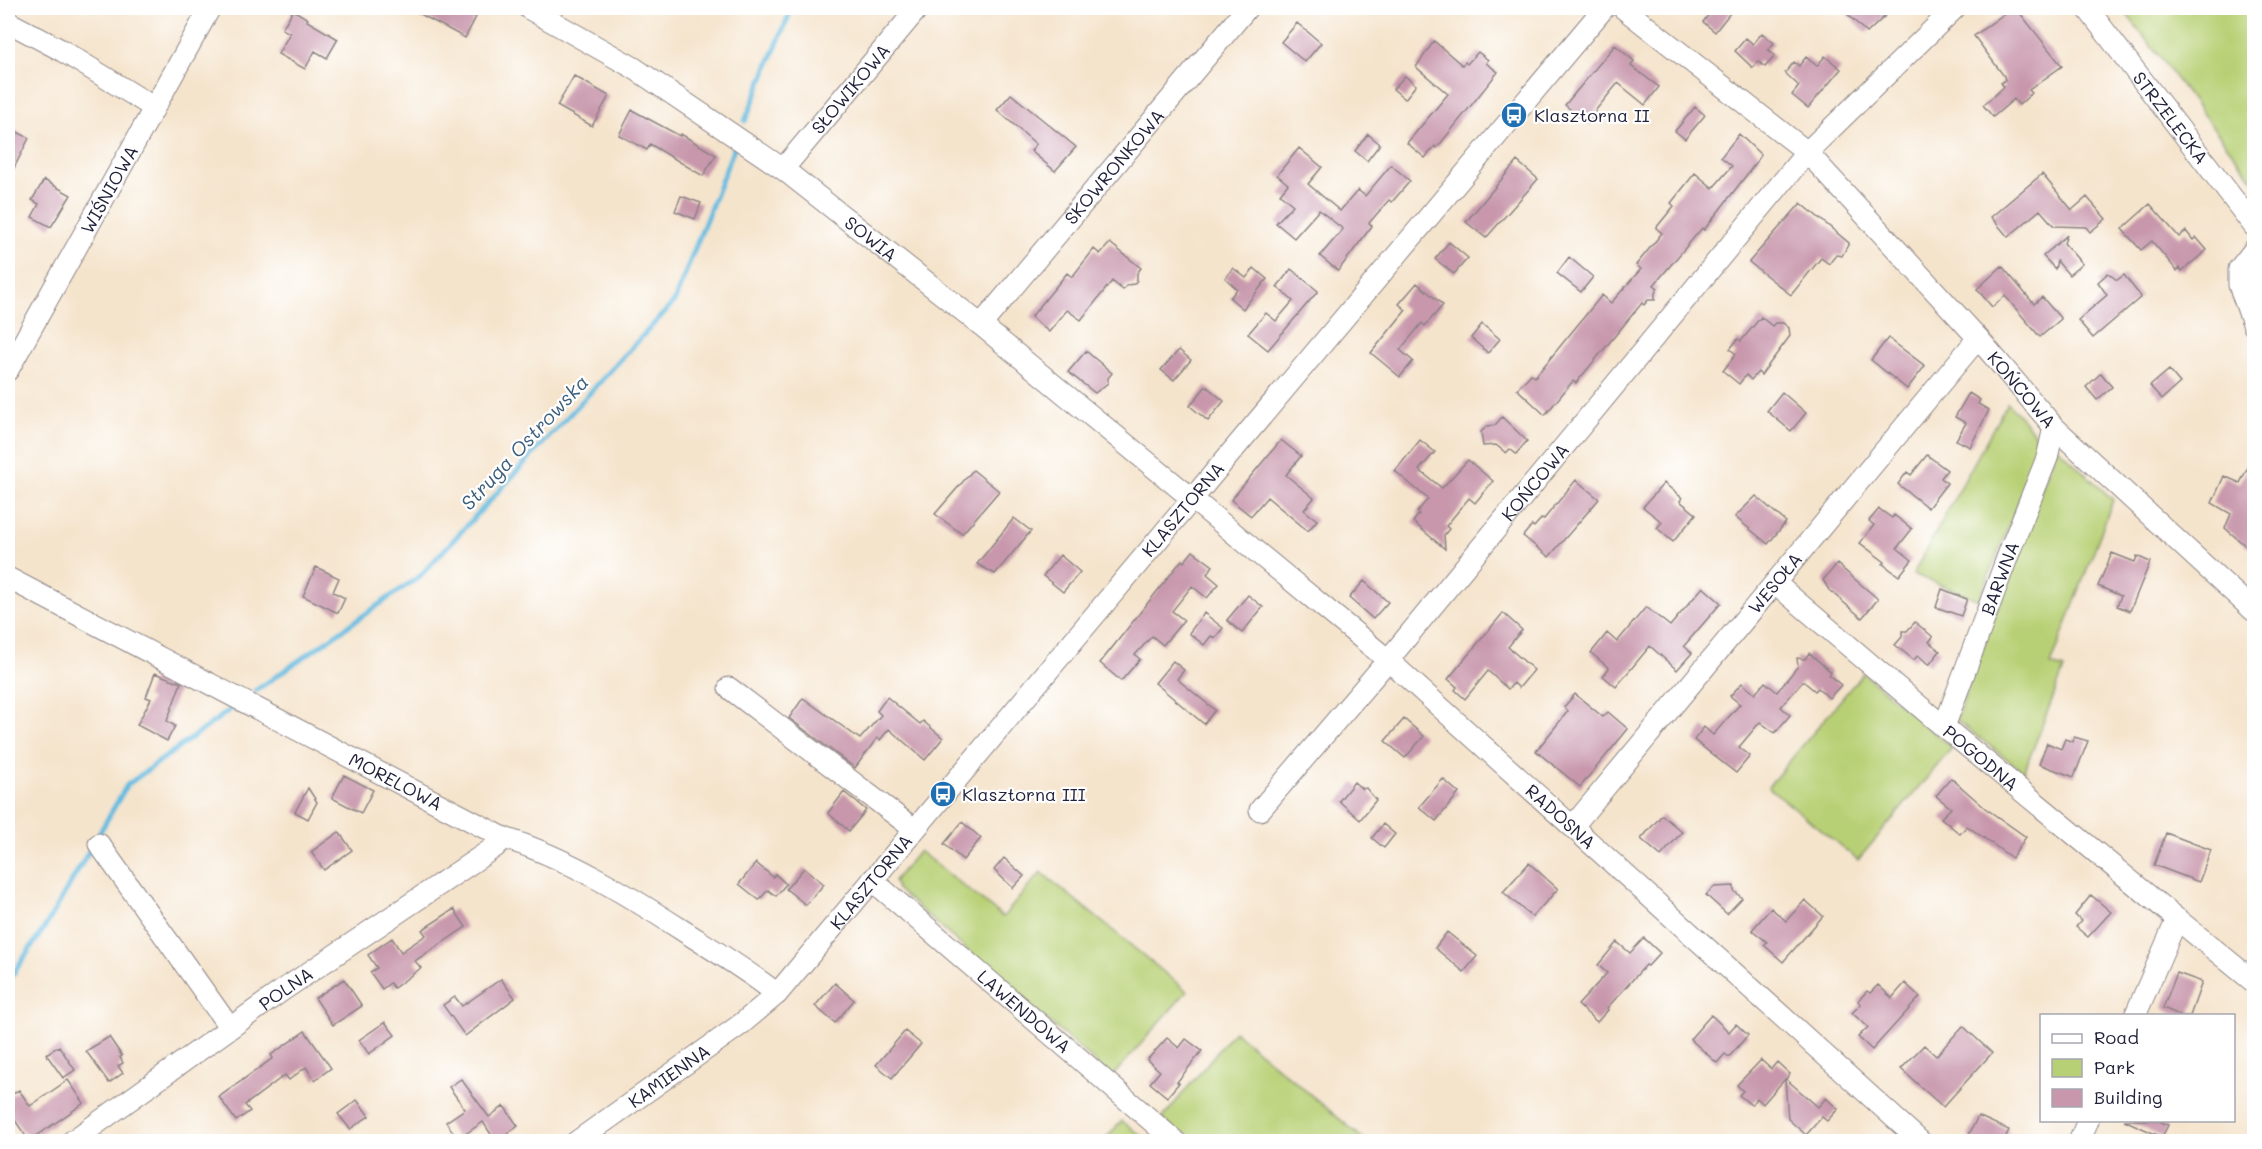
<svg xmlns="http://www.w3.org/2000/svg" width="2262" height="1149" font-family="Mali,sans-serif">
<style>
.green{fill:#b8d075;stroke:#6d7958;stroke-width:1.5}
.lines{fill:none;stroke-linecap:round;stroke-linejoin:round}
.stream{stroke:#63bbe0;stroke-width:5}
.building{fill:#c897ac}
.minor-casing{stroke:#8c8384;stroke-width:23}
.minor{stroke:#fff;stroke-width:21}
.labels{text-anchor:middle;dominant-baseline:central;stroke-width:4.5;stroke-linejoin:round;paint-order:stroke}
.street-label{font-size:18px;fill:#22223b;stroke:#fff}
.poi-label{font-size:18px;fill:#22223b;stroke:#fff;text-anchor:start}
.water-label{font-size:20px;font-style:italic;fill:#3c5f7d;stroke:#fff}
</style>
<rect width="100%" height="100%" fill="#fff"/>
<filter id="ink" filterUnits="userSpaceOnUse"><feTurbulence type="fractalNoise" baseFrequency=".0167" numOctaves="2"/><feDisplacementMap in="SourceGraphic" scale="12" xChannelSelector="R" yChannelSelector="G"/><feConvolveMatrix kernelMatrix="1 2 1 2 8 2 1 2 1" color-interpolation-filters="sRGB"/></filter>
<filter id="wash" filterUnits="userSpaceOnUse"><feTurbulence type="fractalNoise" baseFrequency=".008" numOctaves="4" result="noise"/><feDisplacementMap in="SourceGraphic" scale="24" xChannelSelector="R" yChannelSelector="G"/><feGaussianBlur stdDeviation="1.35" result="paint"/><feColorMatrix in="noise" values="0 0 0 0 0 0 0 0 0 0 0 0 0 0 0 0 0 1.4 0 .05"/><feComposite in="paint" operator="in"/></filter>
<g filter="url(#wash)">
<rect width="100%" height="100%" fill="#f5e4cc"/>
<path class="green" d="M2122,8H2254V181Z
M2007,403C2025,423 2041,430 2036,459L1979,600L1913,574Z
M2057,447L2113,500L2051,665L2064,669L2024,772L1956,720Z
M1863,673L1952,748L1858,860L1768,787Z
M919,851L1003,917L1041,872L1187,991L1112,1077L897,889L894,881Z
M1234,1031L1366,1141H1188L1162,1119Z
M1122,1121L1148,1141H1103Z"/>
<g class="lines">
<path class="stream" d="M745,121L792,8
M255,691L420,576L674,302L734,148
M8,981L47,924L127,785L230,710"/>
</g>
<g id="blocks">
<path class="building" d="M409,8H459L476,17L465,38Z
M1714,8H1734L1715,32L1703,22Z
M1841,8H1876L1885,16L1867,33Z
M2012,8H2016L2062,66L2029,90L2032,93L2019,105L2014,99L1993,117L1983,105L2004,87L2001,83L2005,80L2004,76L1974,36Z
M293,10L308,19L307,21L338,39L327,58L315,51L305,69L278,54L290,33L282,29Z
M1297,23L1321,43L1305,62L1281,42Z
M1762,33L1774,43L1768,50L1775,56L1765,67L1758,61L1753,68L1735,51L1746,38L1753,44Z
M1434,41L1462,65L1465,62L1467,64L1478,52L1488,60L1486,63L1498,72L1437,148L1435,146L1425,158L1407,143L1448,94L1416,67Z
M1615,45L1634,61L1631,66L1659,87L1645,105L1618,83L1595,111L1597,113L1588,124L1565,105Z
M1825,56L1841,69L1808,108L1792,95L1799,86L1785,73L1794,62L1799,66L1806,57L1817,66Z
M574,76L609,96L592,126L557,106Z
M1405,76L1416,85L1405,99L1393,89Z
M1011,94L1076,147L1055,171L1031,151L1036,144L997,110Z
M1695,107L1705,115L1685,139L1675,131Z
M632,110L680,136L681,134L716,155L703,176L650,144L647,150L619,135Z
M8,127L29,138L8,180Z
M1368,134L1380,144L1367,161L1355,151Z
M1739,134L1761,155L1755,164L1704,230L1702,228L1654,285L1658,288L1655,293V300H1648L1644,305L1642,303L1576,383L1573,381L1545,415L1517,389L1531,374L1535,377L1602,295L1611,303L1641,269L1636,265L1662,233L1656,228L1674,206L1671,203L1695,173L1713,188L1732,166L1721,157Z
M1299,148L1322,167L1308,184L1340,211L1358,190L1365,196L1391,165L1410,181L1392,202L1389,200L1369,223L1372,226L1338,271L1320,256L1343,229L1319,210L1294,238L1276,223L1293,205L1280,194L1288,184L1277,175Z
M1517,161L1538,179L1486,238L1466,222Z
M2042,174L2072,210L2087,197L2106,219L2090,232L2086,227L2054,226L2040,210L2008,237L1991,217Z
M44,180L71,195L51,227L32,217L39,204L32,200Z
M681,196L701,203L695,219L675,211Z
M1801,203L1849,243L1842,256L1836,255L1829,264L1821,258L1791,295L1749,262Z
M2150,204L2179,237L2186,231L2193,240L2196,237L2207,250L2182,271L2180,268L2177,271L2152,241L2141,250L2122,229Z
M2067,235L2064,243L2082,264L2069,275L2057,261L2055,269L2043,256Z
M1449,242L1468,258L1454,274L1435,259Z
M1110,243L1141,268L1137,273V280L1134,284L1127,285L1123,290L1112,281L1081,320L1067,310L1049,332L1031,317L1067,273L1072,277L1094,249L1100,254Z
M1569,257L1593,277L1581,292L1557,273Z
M2002,266L2034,304L2042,297L2061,319L2040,337L2005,296L1992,307L1977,289Z
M1233,268L1246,278L1254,268L1267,279L1243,309L1230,298L1237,289L1225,278Z
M1291,269L1318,291L1268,350L1248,334L1266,313L1276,321L1293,301L1277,287Z
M2108,273L2117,280L2124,275L2141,297L2093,338L2078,320L2107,295L2098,282Z
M1417,283L1443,305L1425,326L1422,323L1400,350L1413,361L1400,377L1371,353L1406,310L1399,304Z
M1761,317L1772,326L1775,323H1783L1789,328L1790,336L1761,375L1758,372L1751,380L1746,375L1739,384L1723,371L1736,354L1730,349L1738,339L1741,341Z
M1482,324L1500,339L1488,353L1471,338Z
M1888,338L1925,366L1907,389L1871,360Z
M1179,350L1191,360L1174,380L1161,370Z
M1086,351L1112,373L1108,378V383L1095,393L1068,372Z
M2169,370L2180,383L2162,399L2150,386Z
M2101,373L2112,387L2097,400L2086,387Z
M1206,386L1224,401L1208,421L1190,406Z
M1782,392L1806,413L1791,431L1767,411Z
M1969,393L1980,400L1978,404L1989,410L1970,447L1956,440L1966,423L1955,417Z
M1502,417L1527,441L1516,454L1510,449L1506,453L1496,445L1483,446L1481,432L1487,426L1495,425Z
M1281,440L1301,456L1286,475L1314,498L1304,510L1317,520L1308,531L1267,497L1251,516L1231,500Z
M1420,440L1435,452L1419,470L1442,488L1468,460L1493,481L1475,503L1469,498L1446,526L1449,529L1444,535L1445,549L1413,522L1419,514L1417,512L1428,499L1395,471Z
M1927,455L1947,470L1941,478L1947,483L1928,508L1898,484L1907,472L1911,475Z
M2254,455V532L2248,548L2225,528L2231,514L2212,503L2224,476L2240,483Z
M973,470L999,491L962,534L935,514Z
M1576,480L1599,499L1549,557L1523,536L1532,525L1534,527L1542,518L1544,519Z
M1664,483L1682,498L1680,501L1696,514L1673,542L1657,528L1662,522L1643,507Z
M1756,496L1786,522L1768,544L1735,517Z
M1879,509L1892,518L1894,515L1912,529L1897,548L1912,560L1899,576L1883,564L1885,562L1860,543L1874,525L1869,521Z
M1014,518L1031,531L995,574L977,564Z
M1193,551L1213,566L1207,574L1219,584L1207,598L1192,586L1172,611L1184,620L1163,645L1152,636L1135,655L1140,659L1121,681L1100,663L1182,560L1184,562Z
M2112,553L2135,562L2137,556L2150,562L2130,611L2117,606L2121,596L2098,586Z
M1060,555L1080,572L1063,592L1043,576Z
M1837,564L1878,599L1862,618L1829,590L1823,580Z
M316,567L339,578L333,592L345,598L338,613L303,596Z
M1364,581L1388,602L1373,619L1349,598Z
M1703,587L1721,603L1684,646L1692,653L1677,670L1650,646L1616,687L1603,676L1609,668L1591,653L1607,633L1617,642L1646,607L1670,626Z
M1942,589L1967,599L1961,616L1936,607Z
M1248,595L1263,607L1242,633L1227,620Z
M1204,613L1223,628L1215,638L1211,636L1204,645L1189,633Z
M1503,613L1522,630L1508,647L1534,670L1519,688L1514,683L1508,689L1488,671L1465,699L1455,690L1457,687L1448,679Z
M1915,622L1933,637L1929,642L1940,651L1929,665L1918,655L1914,660L1895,645L1902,637V631H1907Z
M1809,653L1831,672L1829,675L1841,685L1829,698L1818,688L1815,691L1803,681L1781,707L1790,715L1775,733L1760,722L1739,747L1750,756L1736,773L1694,740L1704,727L1713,735L1740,704L1730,696L1742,683L1755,694L1765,682L1777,692L1798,666L1797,658L1805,659Z
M1173,661L1184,670L1177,679L1215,710L1204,724L1155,683Z
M155,673L181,683L167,721L175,726L167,741L137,725L151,699L146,697Z
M1575,694L1603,717L1608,712L1628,729L1580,787L1536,751L1568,711L1564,707Z
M887,697L920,724L923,721L943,738L925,760L889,729L880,740L877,738L855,768L789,718L803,698L860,739L881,715L877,711Z
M1404,719L1424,736L1405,758L1385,741Z
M2074,737L2088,741L2074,777L2039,764L2047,743L2061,749L2065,739L2073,742Z
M344,775L373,790L361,813L332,798Z
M1951,778L1985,808L2026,837L2012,858L1967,826L1960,834L1941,818L1951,808L1936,796Z
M1443,779L1459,793L1436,821L1419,807Z
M1354,782L1362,789L1366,788L1376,800L1360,820L1339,801Z
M308,788L317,802L308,819L295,812Z
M844,792L866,810L849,831L828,813Z
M1662,815L1682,832L1661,856L1641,839Z
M962,822L981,838L963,860L944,844Z
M1383,824L1395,834L1384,848L1372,838Z
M339,832L352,850L324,870L311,852Z
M2166,833L2211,850L2199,882L2154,865Z
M1004,858L1024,876L1013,888L994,870Z
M756,863L773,877L775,874L786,884L776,896L768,890L759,900L739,884Z
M1529,863L1558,889L1532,917L1503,892Z
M804,868L824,884L806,905L786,889Z
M1734,886V891L1742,898L1727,914L1706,895L1714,887Z
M2091,895L2111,912L2088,937L2076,927L2081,921L2075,915Z
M1805,900L1823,916L1783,962L1764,945L1767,942L1752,930L1771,908L1786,921Z
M454,909L466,927L415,961L421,968L394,988L390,983L382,989L370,972L377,968L368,955L392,938L401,952L426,935L422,930Z
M1447,932L1477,956L1464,972L1435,948Z
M1644,938L1660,953L1648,966L1646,965L1607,1008L1608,1010L1597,1022L1578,1005L1607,973L1598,965L1617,942L1630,953Z
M2177,973L2202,982L2190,1016H2182L2163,1008Z
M344,979L362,1006L333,1025L315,998Z
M501,979L515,998L465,1036L443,1005L455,997L462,1006Z
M835,983L854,1000L835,1023L815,1006Z
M1905,983L1920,997L1872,1050L1858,1037L1868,1027L1852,1013L1861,1004L1858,1001L1867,991L1870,993L1878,985L1892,998Z
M1711,1015L1729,1032L1736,1024L1748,1035L1729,1057L1725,1054L1717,1063L1690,1039Z
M385,1022L395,1035L369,1054L359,1040Z
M1963,1026L1992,1053L1943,1107L1901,1069L1924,1045L1936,1056Z
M305,1031L331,1068L315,1080L306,1067L289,1080L285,1075L245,1105L250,1111L236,1121L219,1097L273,1058L271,1055Z
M905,1031L921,1044L892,1078L876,1065Z
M109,1037L122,1056L120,1057L123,1063L118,1066L123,1073L109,1083L86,1051Z
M1167,1038L1179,1048L1186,1039L1202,1051L1177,1082L1179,1083L1167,1097L1150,1083L1160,1071L1147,1060Z
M59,1046L75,1070L63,1078L46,1054Z
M1761,1060L1771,1069L1777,1062L1790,1074L1786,1079L1818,1107L1826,1098L1838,1109L1827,1121L1822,1117L1806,1135L1788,1119L1785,1079L1763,1104L1757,1098L1751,1105L1739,1095L1743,1091L1737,1085Z
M461,1079L489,1117L504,1106L518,1126L496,1142L483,1122L458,1139L446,1122L465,1109L449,1087Z
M68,1080L84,1103L29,1141L8,1110V1097L19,1090L30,1106Z
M357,1100L369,1116L350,1129L338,1114Z
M1978,1116L2009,1130L2003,1142H1978L1968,1137Z
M2124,1120H2157L2168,1125L2162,1137Z"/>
</g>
</g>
<g filter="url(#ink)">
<use href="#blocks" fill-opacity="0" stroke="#8c8384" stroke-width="1.5"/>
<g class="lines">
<defs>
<g id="minor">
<path id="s1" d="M528,8L634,68L783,169L981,325L1388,660L1921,1142"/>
<path id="s2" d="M1623,8L1807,152L1978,338L2054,427L2254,611"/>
<path id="s3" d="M2087,8L2254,226"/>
<path d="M8,22L61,50L153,107"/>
<path id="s4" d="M783,169L918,8"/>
<path d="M2254,250L2239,269V285L2254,326"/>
<path id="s5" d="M981,325L1247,8"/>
<path id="s6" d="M8,370L210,8"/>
<path id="s7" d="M8,578L504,838C568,858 626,894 682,930C715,951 747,970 777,994"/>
<path id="s8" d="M1775,583L1944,727L2177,919L2135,1016"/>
<path d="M729,688L914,829"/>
<path id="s9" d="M1944,727L2010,550L2047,458L2054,427"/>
<path id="s10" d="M1260,810L1388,660L1807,152L1955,8"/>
<path id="s11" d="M1573,826L1978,338"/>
<path d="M99,844L230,1028"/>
<path id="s12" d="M872,880L1176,1142"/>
<path d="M2177,919L2254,982"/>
<path id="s13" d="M71,1142L283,990L495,847L504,838"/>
<path id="s14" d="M576,1142L740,1025L777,994C1052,664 1328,336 1604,8"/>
<path d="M2079,1142L2088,1120"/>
</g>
</defs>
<use href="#minor" class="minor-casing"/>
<use href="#minor" class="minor"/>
</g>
</g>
<defs>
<symbol id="bus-disc" viewBox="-11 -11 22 22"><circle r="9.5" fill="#1f6fb2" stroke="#fff"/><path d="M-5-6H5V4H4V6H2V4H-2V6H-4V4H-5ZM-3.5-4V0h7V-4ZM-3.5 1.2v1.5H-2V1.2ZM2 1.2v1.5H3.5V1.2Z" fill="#fff"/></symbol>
</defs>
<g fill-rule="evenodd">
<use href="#bus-disc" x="1499" y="100" width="30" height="30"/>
<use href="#bus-disc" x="928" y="779" width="30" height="30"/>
</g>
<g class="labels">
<g class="street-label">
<text stroke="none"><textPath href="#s4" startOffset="105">SŁOWIKOWA</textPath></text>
<text stroke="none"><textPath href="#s3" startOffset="138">STRZELECKA</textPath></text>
<text stroke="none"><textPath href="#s5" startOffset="207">SKOWRONKOWA</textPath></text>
<text stroke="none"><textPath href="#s6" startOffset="207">WIŚNIOWA</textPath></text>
<text stroke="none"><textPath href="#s1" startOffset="414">SOWIA</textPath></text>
<text stroke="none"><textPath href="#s2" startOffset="554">KOŃCOWA</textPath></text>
<text stroke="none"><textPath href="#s10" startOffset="428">KOŃCOWA</textPath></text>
<text stroke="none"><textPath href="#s14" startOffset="882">KLASZTORNA</textPath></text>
<text stroke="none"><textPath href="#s9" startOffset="159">BARWNA</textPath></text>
<text stroke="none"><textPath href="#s11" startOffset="316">WESOŁA</textPath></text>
<text stroke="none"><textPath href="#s8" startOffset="270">POGODNA</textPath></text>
<text stroke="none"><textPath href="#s7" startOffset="438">MORELOWA</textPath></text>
<text stroke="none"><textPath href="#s1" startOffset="1314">RADOSNA</textPath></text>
<text stroke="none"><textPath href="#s14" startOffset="396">KLASZTORNA</textPath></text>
<text stroke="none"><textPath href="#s13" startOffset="264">POLNA</textPath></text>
<text stroke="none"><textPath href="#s12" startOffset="201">LAWENDOWA</textPath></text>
<text stroke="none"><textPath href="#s14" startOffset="114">KAMIENNA</textPath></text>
</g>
<g class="poi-label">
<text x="1534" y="115">Klasztorna II</text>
<text x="962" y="794">Klasztorna III</text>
</g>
<g class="water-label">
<text transform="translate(524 442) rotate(-47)">Struga Ostrowska</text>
</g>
</g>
<rect width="2262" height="1149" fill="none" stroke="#fff" stroke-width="30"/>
<rect x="2040" y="1014" width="195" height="108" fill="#ffffff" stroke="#a7a7b1" stroke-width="1.5"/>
<rect x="2052" y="1034" width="30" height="9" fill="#ffffff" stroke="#a7a7b1" stroke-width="1.5"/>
<text x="2094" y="1044" font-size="18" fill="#22223b">Road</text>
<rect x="2052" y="1059" width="30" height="18" fill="#b8d075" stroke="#a7a7b1" stroke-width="1.5"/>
<text x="2094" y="1074" font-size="18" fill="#22223b">Park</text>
<rect x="2052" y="1089" width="30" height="18" fill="#c897ac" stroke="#a7a7b1" stroke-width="1.5"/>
<text x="2094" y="1104" font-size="18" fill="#22223b">Building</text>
</svg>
